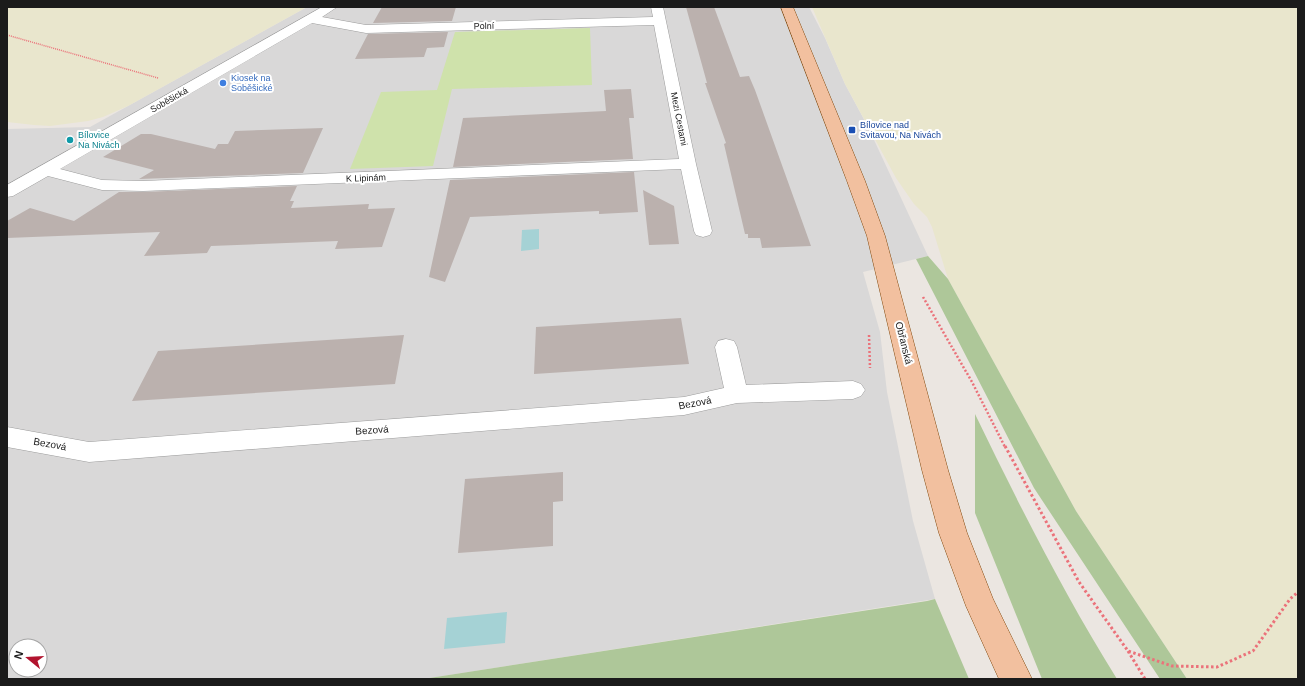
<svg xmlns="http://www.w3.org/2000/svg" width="1305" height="686" font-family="Helvetica,sans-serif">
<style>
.residential{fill:#d9d8d8;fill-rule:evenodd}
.farmland{fill:#e9e6cd}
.grass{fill:#cfe2ab}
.forest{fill:#aec799}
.water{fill:#a5d2d5}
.building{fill:#bbb1ae}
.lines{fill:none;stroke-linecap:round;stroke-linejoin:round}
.minor-casing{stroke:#9c9c9c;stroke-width:1}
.major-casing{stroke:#83490e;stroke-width:1}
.path-far2{stroke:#eb727a;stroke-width:1.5;stroke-dasharray:1 1;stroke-linecap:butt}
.path-far1{stroke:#eb727a;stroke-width:2.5;stroke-dasharray:2 2;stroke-linecap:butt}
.path{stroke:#eb727a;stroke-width:3;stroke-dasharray:2.5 2.5;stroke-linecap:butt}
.minor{fill:#fff;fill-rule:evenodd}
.major{fill:#f2c09f;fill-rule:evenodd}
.shop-dot{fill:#3f7fe0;stroke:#fff;stroke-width:1.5}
.transit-dot{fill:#1a4fb4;stroke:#fff;stroke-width:1.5}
.culture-dot{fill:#0f9aa8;stroke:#fff;stroke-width:1.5}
.labels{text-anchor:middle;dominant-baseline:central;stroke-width:4;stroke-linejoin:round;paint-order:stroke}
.far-street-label{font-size:9px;fill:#1b1b1b;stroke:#fff}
.far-shop-label{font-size:9px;fill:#366cbe;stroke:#fff;text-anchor:start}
.far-transit-label{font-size:9px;fill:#164399;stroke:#fff;text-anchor:start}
.far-culture-label{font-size:9px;fill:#0d838f;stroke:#fff;text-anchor:start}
.street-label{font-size:10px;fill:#1b1b1b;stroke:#fff}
</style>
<rect width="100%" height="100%" fill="#ebe6e1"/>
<path class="residential" d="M307,7H809L825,38L845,84L868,127L928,256L863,272L880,332L887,392L913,521L935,599L423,679H7V129L90,127ZM16,646H40V670H16Z"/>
<path class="farmland" d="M7,7H307L128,106L103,117L88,121L50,126L34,125L7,122Z
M812,7H1298V679H1187L1076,511L948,279L932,227L927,217L914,204L896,178L845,84Z"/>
<path class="grass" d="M590,28L592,85L452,89L433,166L350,169L381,92L437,90L455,32Z"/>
<path class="forest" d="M928,256L948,279L1076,511L1187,679H1160L1034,488L916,259Z
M975,414C1019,505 1064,594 1117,679H1042L975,513Z
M935,599L969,679H423L927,601Z"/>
<path class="water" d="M539,229V249L521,251L522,230Z
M507,612L505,643L444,649L447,618Z"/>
<path class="building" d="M382,7H456L452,21L373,23Z
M686,7H714L740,77L749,76L755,90L811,246L762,248L760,238H748V234H745L724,144L726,143L705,83H707Z
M448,32L444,47L427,48L424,57L355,59L368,34Z
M631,89L634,118H629L633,159L453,167L463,118L606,111L604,90Z
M323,128L303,173L139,179L154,170L103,157L141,134H151L215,149L218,144H228L235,131Z
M634,172L638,212L599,214V211L470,217L445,282L429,277L450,180Z
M297,186L290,201H294L291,208L369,204L368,209L395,208L382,247L335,249L338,241L211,246L207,253L144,256L160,232L7,238V221L30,208L74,221L119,192H143Z
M643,190L674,206L679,244L649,245Z
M681,318L689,364L534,374L536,327Z
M404,335L395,384L132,401L158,351Z
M563,472V501L553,502V546L458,553L465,479Z"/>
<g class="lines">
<defs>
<path id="minor" d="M322,7H337L322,17L366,25L653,17L651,7H663L696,164L712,231L710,235L703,237L696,235L694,231L681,169L143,191L102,190L48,176L13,196L7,197V185ZM312,23L366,33L654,25L679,159L143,181L102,180L60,169Z
M726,339L734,341L737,347L746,385L853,381L861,384L865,390L861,396L853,399L737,403L684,415L89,462L7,447V427L89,442L684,397L724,388L715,347L718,341Z"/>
<path id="major" d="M781,7H793L865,181L885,236L948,470L967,533L993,599L1032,679H999L966,606L939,533L922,470L867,236L847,181Z"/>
</defs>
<use href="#minor" class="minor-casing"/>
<use href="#major" class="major-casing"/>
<path class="path-far2" d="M7,35L158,78"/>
<path class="path-far1" d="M923,297L972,382L1005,447
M869,335L870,368"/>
<path class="path" d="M1005,446L1079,582L1128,651L1172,666L1217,667L1253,651L1290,599L1298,592
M1128,651L1145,679"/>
<use href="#minor" class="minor"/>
<use href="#major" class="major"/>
</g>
<circle class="shop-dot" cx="223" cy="83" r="4"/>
<rect class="transit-dot" x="848" y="126" width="8" height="8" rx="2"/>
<circle class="culture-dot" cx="70" cy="140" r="4"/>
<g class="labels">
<g class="far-street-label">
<text transform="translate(484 26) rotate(-1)">Polní</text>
<text transform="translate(169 100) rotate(-30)">Soběšická</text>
<text transform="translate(679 119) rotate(79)">Mezi Cestami</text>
<text transform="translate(366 178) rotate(-2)">K Lipinám</text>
</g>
<g class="far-shop-label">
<text x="231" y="78">Kiosek na<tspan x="231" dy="10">Soběšické</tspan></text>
</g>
<g class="far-transit-label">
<text x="860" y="125">Bílovice nad<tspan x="860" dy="10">Svitavou, Na Nivách</tspan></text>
</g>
<g class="far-culture-label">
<text x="78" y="135">Bílovice<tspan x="78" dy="10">Na Nivách</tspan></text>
</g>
<g class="street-label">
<text transform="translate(904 343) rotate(76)">Obřanská</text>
<text transform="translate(695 403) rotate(-11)">Bezová</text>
<text transform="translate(372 430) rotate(-4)">Bezová</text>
<text transform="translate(50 444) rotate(10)">Bezová</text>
</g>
</g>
<rect width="1305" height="686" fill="none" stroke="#1b1b1b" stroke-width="16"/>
<g transform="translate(28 658) rotate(288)"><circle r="19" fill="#ffffff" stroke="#a4a4a4"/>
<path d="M0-3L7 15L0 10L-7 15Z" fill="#b2132e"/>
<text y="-6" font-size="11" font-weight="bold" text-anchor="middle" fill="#1b1b1b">N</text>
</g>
</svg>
